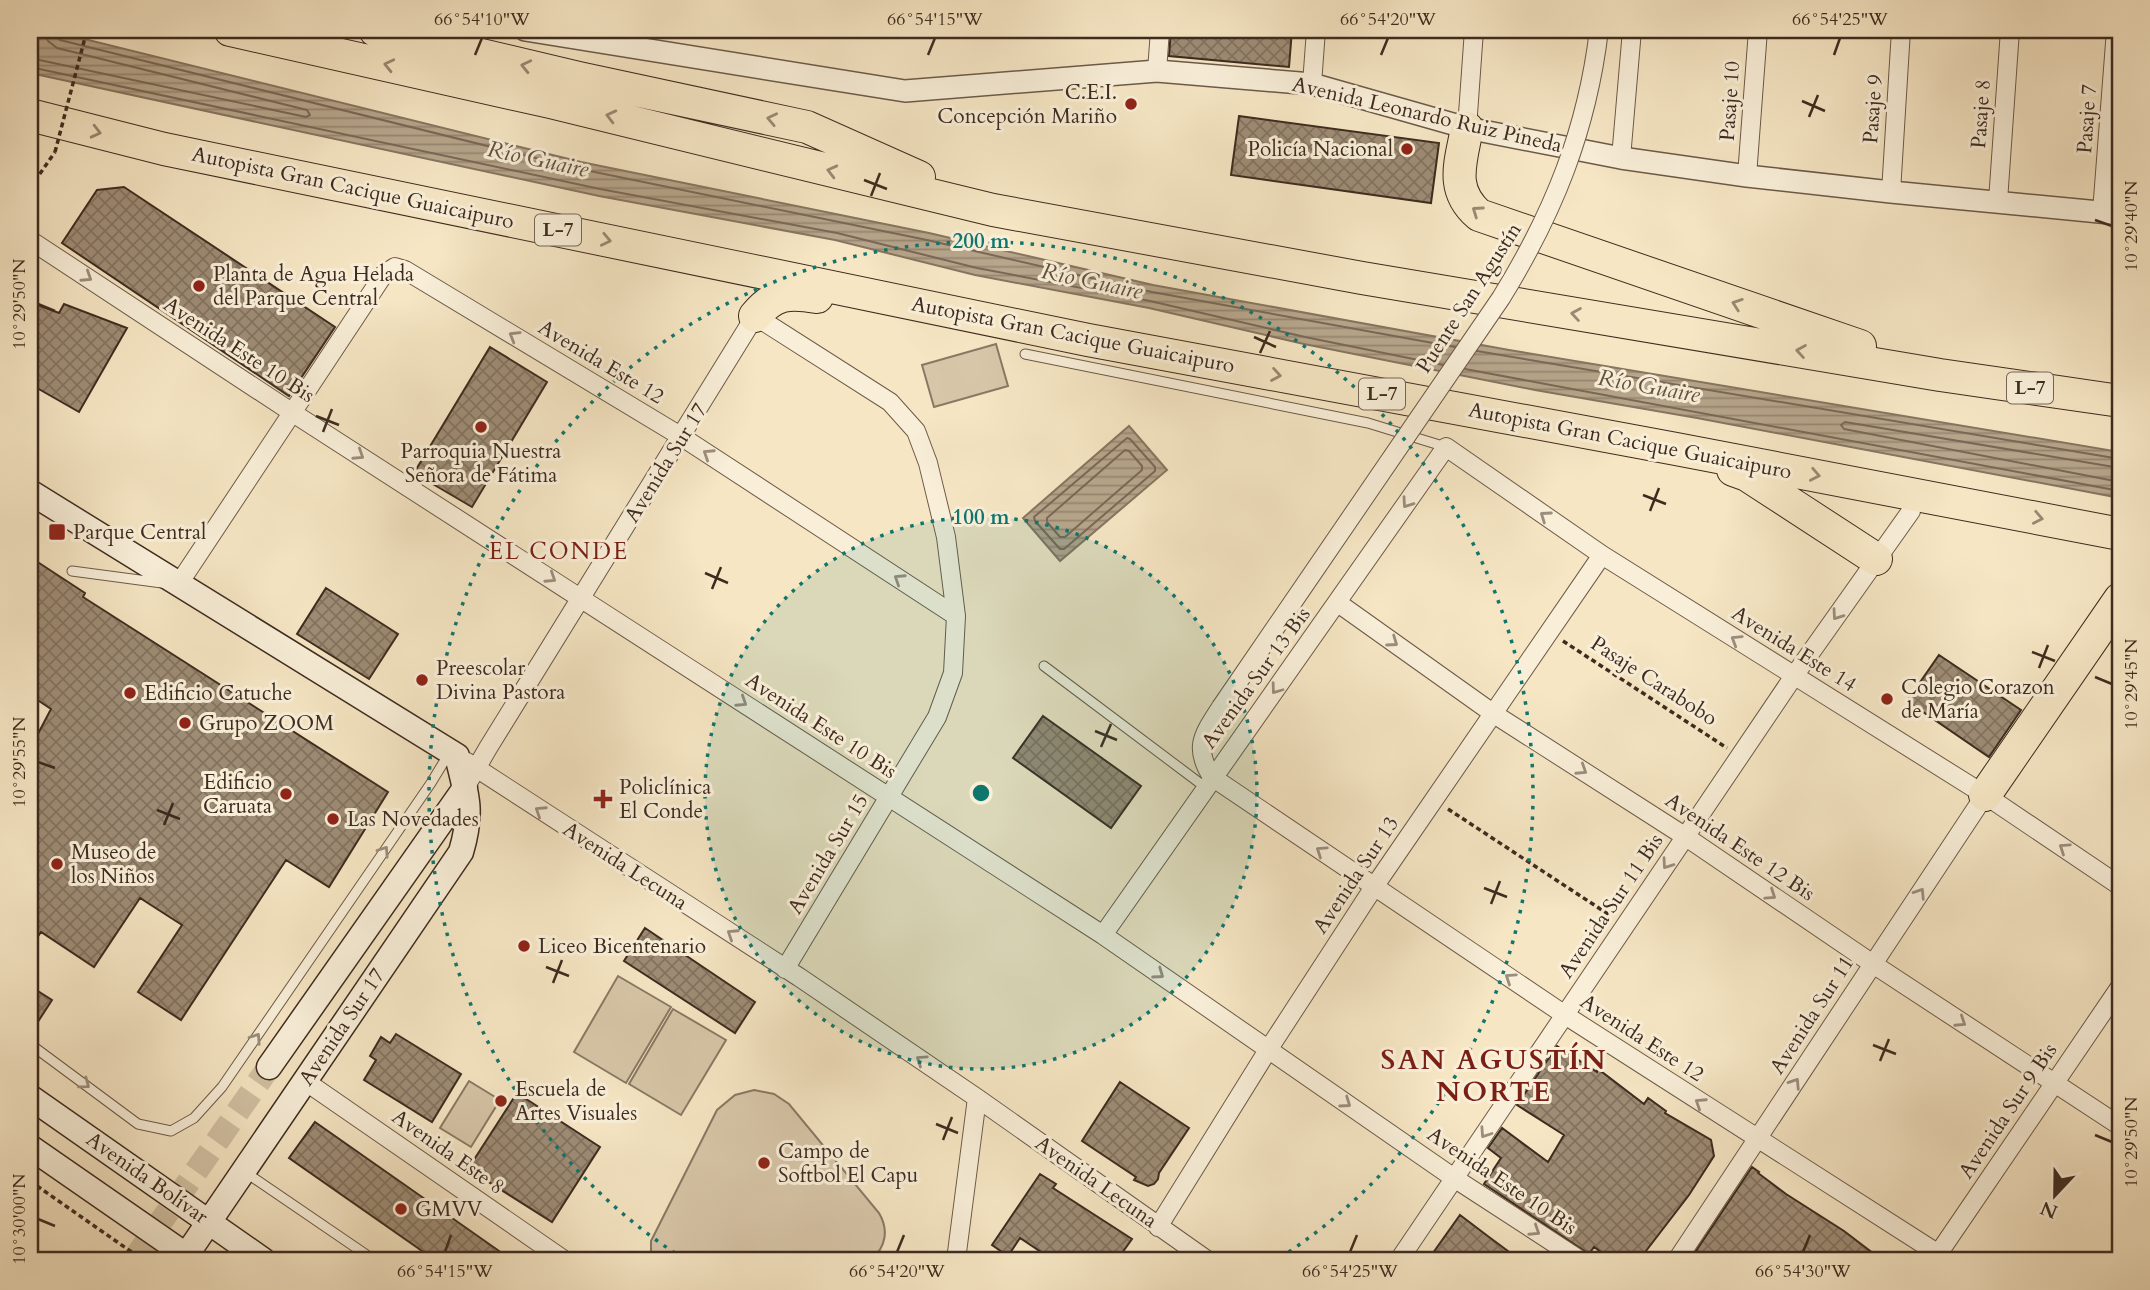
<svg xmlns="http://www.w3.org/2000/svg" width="2150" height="1290" font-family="Cardo,serif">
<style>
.pitch{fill:#d7c6a8;stroke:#8a7864;stroke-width:2}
.water{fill:url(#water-rules);stroke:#877560;stroke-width:2}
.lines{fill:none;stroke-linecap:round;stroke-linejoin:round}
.shore{stroke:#7a6856;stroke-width:2}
.building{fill:url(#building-cross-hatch);stroke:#3e2b1f;stroke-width:2}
.secondary-tunnel{stroke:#d1c1a3;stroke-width:24;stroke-dasharray:24 12;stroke-linecap:butt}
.service-casing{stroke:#6c5a48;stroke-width:11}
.minor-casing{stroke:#6c5a48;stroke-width:20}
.tertiary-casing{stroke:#6c5a48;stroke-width:24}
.secondary-casing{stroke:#3e2b1f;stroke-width:27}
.motorway-casing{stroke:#3e2b1f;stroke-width:34}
.path{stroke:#3e2b1f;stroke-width:3.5;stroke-dasharray:5 3.5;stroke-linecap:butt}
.service{stroke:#f9efd9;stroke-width:9}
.minor{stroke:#f9efd9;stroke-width:18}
.tertiary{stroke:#f9efd9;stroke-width:21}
.secondary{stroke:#f9efd9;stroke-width:24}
.motorway{stroke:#f6e6c4;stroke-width:32}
.minor-bridge-casing{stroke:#6c5a48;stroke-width:20;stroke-linecap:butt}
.path-bridge{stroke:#3e2b1f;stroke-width:3.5;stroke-dasharray:5 3.5;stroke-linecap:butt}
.minor-bridge{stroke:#f9efd9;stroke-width:18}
.oneway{stroke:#9a8872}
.oneway2{stroke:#9c8d7c}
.ticks{fill:none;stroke:#3e2b1f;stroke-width:2.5}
.ring{fill:none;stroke:#0f766e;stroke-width:3.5;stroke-dasharray:3.5 7}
.poi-dot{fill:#8f2418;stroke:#f9efd9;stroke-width:2.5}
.labels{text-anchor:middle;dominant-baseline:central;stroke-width:6;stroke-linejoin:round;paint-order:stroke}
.shield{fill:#f9efd9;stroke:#766657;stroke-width:2}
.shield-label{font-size:19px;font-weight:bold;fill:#3e2b1f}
.poi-label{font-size:21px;fill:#3e2b1f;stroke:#f9efd9;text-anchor:start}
.street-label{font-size:21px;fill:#3e2b1f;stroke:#f9efd9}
.water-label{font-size:23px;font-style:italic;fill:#625040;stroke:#f9efd9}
.neighbourhood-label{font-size:23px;letter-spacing:2px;fill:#7a1f14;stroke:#f9efd9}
.district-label{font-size:28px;font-weight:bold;letter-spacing:2px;fill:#7a1f14;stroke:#f9efd9}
.centre{fill:#0f766e;stroke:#f9efd9;stroke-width:3.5}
.ring-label{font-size:21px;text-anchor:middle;font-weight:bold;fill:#0f766e;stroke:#f9efd9;stroke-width:6;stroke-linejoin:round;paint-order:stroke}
.neatline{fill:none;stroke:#3e2b1f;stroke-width:2.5}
.ticks-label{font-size:18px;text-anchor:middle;fill:#3e2b1f}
</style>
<defs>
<pattern id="water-rules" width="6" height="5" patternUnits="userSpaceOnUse" patternTransform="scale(1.75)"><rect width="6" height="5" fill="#b7a68c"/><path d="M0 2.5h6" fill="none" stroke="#968772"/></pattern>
<pattern id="building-cross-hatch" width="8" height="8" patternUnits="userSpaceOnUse" patternTransform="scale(1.75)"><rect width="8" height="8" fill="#9e8c75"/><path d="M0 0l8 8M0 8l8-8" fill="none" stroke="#82735f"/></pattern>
</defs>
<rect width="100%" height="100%" fill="#f6e6c4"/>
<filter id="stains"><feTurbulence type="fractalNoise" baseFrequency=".00286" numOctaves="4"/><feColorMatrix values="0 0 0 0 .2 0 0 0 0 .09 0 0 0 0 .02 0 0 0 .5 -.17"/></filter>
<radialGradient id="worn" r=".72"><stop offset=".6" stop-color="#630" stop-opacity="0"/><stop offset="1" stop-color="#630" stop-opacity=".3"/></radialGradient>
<path class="pitch" d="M996,344L1008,386L934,407L922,365Z
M618,976L671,1007L626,1083L574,1052Z
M673,1009L726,1040L681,1115L629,1084Z
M469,1081L500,1100L471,1147L440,1128Z
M754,1090L774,1094L789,1104L879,1213C889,1230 886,1247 871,1260H651V1241L717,1110L735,1095Z"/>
<path class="water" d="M30,30H48L581,162L929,233L1153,285L1509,350L2120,452V498L1697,418L1535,390L1304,344L1149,308L975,275L835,240L599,196L30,73Z
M1129,426L1167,470L1060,561L1023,518Z"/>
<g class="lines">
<path class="shore" d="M54,30L55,36L60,40L580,169L927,240L1152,292L1455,347
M30,58L306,117L310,115L307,110L57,48L48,41L45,30
M30,67L600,189L837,233L977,268L1150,301L1305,337L1443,365
M1477,351L2120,459
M1465,369L2120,491
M1127,438L1130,439L1155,467V471L1064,549H1060L1035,521L1034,517Z
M1125,450L1129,451L1142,466V470L1065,537H1060L1047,522V518Z
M2120,468L1845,422L1841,425L1844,429L2120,482"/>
</g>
<path class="building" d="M1171,30H1292L1289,67L1169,56Z
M1239,116L1439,143L1431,203L1231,175Z
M124,187L335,327L289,396L62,243L97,190Z
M30,302L59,313L64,304L127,328L79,412L30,384Z
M490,347L547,382L472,507L414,473Z
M30,557L85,593L83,597L388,792L329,887L286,860L181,1020L138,992L182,925L140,898L94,967L41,932L30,948V749L51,709L30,695Z
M326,588L398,634L369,679L297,634Z
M1939,655L2021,710L1989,757L1907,701Z
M1043,716L1141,786L1111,828L1013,758Z
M645,928L755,1002L735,1033L624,961Z
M30,986L52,1000L30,1034Z
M396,1034L461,1074L432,1122L364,1080L376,1060L370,1056L381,1037L390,1043Z
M1557,1046L1597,1072L1598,1069L1644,1104L1648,1098L1666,1111L1665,1113L1711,1140L1714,1156L1689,1195L1639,1260H1612L1594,1247L1589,1254L1484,1184L1501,1158L1488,1148L1502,1128L1548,1162L1564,1135L1517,1105Z
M1120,1082L1189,1128L1159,1173L1158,1179L1154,1184L1148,1186L1134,1180L1136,1177L1082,1141Z
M517,1093L600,1147L552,1222L468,1169Z
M315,1122L512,1260H435L289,1158Z
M1752,1167L1759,1172L1758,1173L1786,1194L1844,1231L1882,1260H1690Z
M1040,1174L1056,1184L1053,1188L1132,1239L1117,1260H1053L1020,1238L1008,1256L992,1245Z
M1460,1215L1489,1237L1520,1260H1428Z"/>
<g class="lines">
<path class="secondary-tunnel" d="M134,1260L269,1067"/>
<defs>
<path id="service" d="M1025,354L1368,423L1446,447
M72,571L162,583
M1044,666L1205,787
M30,1044L138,1124L171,1131L194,1118L222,1087L431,783L448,755
M245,1172L374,1260"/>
<path id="minor" d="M1157,71L1160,30
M1312,84L1316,30
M1467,128L1474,30
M1621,158L1632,30
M1747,176L1758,30
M1891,192L1901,30
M1998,201L2010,30
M2102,212L2116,30
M30,240L293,413L1103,935L1454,1178L1580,1260
M178,585L384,274L395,267L405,270L682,437L956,616
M1338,603L1494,714L1686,837L1873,964L2120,1126
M1221,707C1203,735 1193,747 1212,777L1565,1015L1948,1260
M467,762L799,977L977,1098L1207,1260
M465,788L488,748L755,316L890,402L916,431L928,463L946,537L956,616L953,673L937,717L785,969
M1103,935L1446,447L1602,555L1985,795L2120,886
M305,1081L564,1260
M1158,1227L1268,1050L1374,887L1602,555
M956,1260L977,1098
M1399,1260L1794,676L1911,511
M1677,1260L1985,795
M1934,1260L2120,987"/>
<path id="tertiary" d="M525,30L905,91L1157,71L1312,84L1467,128L1621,158L1747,176L1891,192L2120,214"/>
<path id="secondary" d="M30,492L457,756C467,795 473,812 461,852L183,1260
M269,1067L465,788
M30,1097L263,1260
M30,1147L193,1260"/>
<path id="motorway" d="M230,30L550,102L993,210L1362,278L1940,375L2120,401
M375,30L579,78L807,127L919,177
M30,115L164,149L1088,340L1676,449L2120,534
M1467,128C1461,162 1449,189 1479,215L1860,346
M755,316C774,293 789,292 817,297
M1733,470L1747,475L1876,559
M1985,795L2120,599"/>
</defs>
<use href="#service" class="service-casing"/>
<use href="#minor" class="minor-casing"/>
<use href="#tertiary" class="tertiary-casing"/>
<use href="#secondary" class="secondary-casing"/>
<use href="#motorway" class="motorway-casing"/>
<path class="path" d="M30,188L55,152
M1563,641L1727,748
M1448,809L1611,916
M30,1181L143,1260"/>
<use href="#service" class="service"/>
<use href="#minor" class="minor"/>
<use href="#tertiary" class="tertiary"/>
<use href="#secondary" class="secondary"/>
<use href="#motorway" class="motorway"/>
<defs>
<path id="minor-bridge" d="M1221,707L1501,298C1554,212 1587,130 1599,30"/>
</defs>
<use href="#minor-bridge" class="minor-bridge-casing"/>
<path class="path-bridge" d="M55,152L87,30"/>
<use href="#minor-bridge" class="minor-bridge"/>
</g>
<defs><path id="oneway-chevron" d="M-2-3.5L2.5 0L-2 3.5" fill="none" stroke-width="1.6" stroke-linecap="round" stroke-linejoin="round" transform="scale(1.75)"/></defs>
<g class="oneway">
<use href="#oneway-chevron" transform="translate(389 65) rotate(-167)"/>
<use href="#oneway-chevron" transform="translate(526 66) rotate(-167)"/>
<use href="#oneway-chevron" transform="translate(611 116) rotate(-166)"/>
<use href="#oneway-chevron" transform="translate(772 119) rotate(-168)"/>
<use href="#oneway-chevron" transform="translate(96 132) rotate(14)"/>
<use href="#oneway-chevron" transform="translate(832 171) rotate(-166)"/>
<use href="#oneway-chevron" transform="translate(1477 211) rotate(-145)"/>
<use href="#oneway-chevron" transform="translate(606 240) rotate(12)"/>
<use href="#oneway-chevron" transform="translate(1737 304) rotate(-161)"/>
<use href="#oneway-chevron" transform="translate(1576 314) rotate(-171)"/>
<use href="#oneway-chevron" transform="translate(1801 351) rotate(-171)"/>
<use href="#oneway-chevron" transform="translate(1276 375) rotate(10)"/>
<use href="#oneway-chevron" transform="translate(1815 475) rotate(11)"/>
<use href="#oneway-chevron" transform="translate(2038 518) rotate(11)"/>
</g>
<g class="oneway2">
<use href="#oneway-chevron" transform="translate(87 277) rotate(33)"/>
<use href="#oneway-chevron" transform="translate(514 336) rotate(-149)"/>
<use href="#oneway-chevron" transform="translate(708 454) rotate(-147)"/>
<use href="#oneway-chevron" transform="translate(359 455) rotate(33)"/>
<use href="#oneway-chevron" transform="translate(1407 503) rotate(125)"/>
<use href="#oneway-chevron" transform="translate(1545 516) rotate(-145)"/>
<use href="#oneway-chevron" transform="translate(551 578) rotate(33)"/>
<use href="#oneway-chevron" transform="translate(899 579) rotate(-147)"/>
<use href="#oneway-chevron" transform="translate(1837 615) rotate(125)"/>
<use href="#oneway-chevron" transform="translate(1736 640) rotate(-148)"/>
<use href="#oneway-chevron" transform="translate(1393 642) rotate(35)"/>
<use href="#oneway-chevron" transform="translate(1276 689) rotate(126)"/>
<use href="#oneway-chevron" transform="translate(742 702) rotate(33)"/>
<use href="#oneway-chevron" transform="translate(1582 770) rotate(33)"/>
<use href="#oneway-chevron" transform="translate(540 811) rotate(-147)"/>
<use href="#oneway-chevron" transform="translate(2064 848) rotate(-146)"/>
<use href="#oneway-chevron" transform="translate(384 851) rotate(-56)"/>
<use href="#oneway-chevron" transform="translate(1321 851) rotate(-146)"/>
<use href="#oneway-chevron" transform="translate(1667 864) rotate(125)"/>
<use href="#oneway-chevron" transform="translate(1920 893) rotate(-57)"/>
<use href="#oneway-chevron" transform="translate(1771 895) rotate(34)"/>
<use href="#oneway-chevron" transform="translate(732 934) rotate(-147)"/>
<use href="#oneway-chevron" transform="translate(1159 974) rotate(35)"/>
<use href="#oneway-chevron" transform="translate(1510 978) rotate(-146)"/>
<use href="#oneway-chevron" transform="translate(1961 1022) rotate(33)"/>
<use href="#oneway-chevron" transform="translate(256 1038) rotate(-56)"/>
<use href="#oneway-chevron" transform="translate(921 1060) rotate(-146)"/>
<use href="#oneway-chevron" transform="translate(1795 1083) rotate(-57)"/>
<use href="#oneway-chevron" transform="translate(85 1084) rotate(36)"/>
<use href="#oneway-chevron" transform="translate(1346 1103) rotate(35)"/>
<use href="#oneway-chevron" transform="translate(1700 1103) rotate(-147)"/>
<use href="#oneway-chevron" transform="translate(1485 1133) rotate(124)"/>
<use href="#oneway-chevron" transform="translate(1535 1231) rotate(33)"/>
</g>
<path class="ticks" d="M475,55L482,38M928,55L935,38M1381,55L1388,38M1834,55L1840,38M1802,101L1825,111M1809,117L1818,95M864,180L887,189M871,196L880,173M2095,220L2112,226M38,304L55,311M1254,337L1276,347M1260,353L1270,331M316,416L339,425M323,432L332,409M1643,495L1666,504M1650,511L1659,488M705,573L728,583M712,589L721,567M2032,652L2055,661M2039,668L2048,645M2095,677L2112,684M1095,731L1117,740M1101,747L1111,724M38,762L55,768M157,810L180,819M164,825L173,803M1484,888L1507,897M1491,904L1500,881M546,967L569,976M553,983L562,960M1873,1045L1896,1054M1880,1061L1889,1039M936,1124L958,1133M2095,1135L2112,1142M943,1140L952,1117M38,1219L55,1226M445,1252L451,1235M897,1252L904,1235M1350,1252L1357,1235M1803,1252L1810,1235"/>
<circle cx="981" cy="793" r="276" fill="#0f766e" fill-opacity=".12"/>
<g class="ring">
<circle cx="981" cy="793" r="276"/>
<path d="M684 1259A552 552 0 1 1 1278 1259"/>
</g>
<g class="poi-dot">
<circle cx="1131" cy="104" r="7"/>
<circle cx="1407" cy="149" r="7"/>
<circle cx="199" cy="286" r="7"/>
<circle cx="481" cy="427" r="7"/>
<rect x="48" y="523" width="18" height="18" rx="3.5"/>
<circle cx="422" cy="680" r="7"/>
<circle cx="130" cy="693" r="7"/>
<circle cx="1887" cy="699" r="7"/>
<circle cx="185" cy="723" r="7"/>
<circle cx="286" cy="794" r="7"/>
<path d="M599.5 788.5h7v7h7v7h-7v7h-7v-7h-7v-7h7z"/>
<circle cx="333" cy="819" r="7"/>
<circle cx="57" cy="864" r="7"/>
<circle cx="524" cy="946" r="7"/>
<circle cx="501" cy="1101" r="7"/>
<circle cx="764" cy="1163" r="7"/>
<circle cx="401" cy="1209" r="7"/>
</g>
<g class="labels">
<g class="shield">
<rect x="535" y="214.5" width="46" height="31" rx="5"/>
<rect x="2007" y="372.5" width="46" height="31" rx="5"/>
<rect x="1359" y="378.5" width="46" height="31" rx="5"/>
</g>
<g class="shield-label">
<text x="558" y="230">L-7</text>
<text x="2030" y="388">L-7</text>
<text x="1382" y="394">L-7</text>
</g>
<g class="poi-label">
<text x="1117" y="92" text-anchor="end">C.E.I.<tspan x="1117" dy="24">Concepción Mariño</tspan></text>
<text x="1393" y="149" text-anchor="end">Policía Nacional</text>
<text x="213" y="274">Planta de Agua Helada<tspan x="213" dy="24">del Parque Central</tspan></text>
<text x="481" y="451" text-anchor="middle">Parroquia Nuestra<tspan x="481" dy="24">Señora de Fátima</tspan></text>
<text x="73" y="532">Parque Central</text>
<text x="436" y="668">Preescolar<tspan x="436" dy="24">Divina Pastora</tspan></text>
<text x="1901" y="687">Colegio Corazon<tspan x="1901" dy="24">de María</tspan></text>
<text x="144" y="693">Edificio Catuche</text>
<text x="199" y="723">Grupo ZOOM</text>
<text x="272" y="782" text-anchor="end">Edificio<tspan x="272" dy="24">Caruata</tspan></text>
<text x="619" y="787">Policlínica<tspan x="619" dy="24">El Conde</tspan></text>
<text x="347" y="819">Las Novedades</text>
<text x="71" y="852">Museo de<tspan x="71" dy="24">los Niños</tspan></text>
<text x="538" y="946">Liceo Bicentenario</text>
<text x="515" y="1089">Escuela de<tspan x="515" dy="24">Artes Visuales</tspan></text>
<text x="778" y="1151">Campo de<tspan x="778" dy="24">Softbol El Capu</tspan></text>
<text x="415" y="1209">GMVV</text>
</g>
<g class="street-label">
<text transform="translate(1730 101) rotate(-86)">Pasaje 10</text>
<text transform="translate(1873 109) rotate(-86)">Pasaje 9</text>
<text transform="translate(1981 114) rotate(-86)">Pasaje 8</text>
<text transform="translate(1427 115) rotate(13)">Avenida Leonardo Ruiz Pineda</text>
<text transform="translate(2087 119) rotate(-86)">Pasaje 7</text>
<text transform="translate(353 188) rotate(12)">Autopista Gran Cacique Guaicaipuro</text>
<text transform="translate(1469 298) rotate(-57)">Puente San Agustín</text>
<text transform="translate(1073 335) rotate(11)">Autopista Gran Cacique Guaicaipuro</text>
<text transform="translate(239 350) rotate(33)">Avenida Este 10 Bis</text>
<text transform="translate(601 362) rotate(31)">Avenida Este 12</text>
<text transform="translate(1630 441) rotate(11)">Autopista Gran Cacique Guaicaipuro</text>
<text transform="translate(666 463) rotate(-58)">Avenida Sur 17</text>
<text transform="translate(1794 649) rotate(32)">Avenida Este 14</text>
<text transform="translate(1256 678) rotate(-54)">Avenida Sur 13 Bis</text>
<text transform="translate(1654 681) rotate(33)">Pasaje Carabobo</text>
<text transform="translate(821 726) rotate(33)">Avenida Este 10 Bis</text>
<text transform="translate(1740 847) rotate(34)">Avenida Este 12 Bis</text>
<text transform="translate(828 854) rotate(-59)">Avenida Sur 15</text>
<text transform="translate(625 866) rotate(33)">Avenida Lecuna</text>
<text transform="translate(1356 875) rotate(-56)">Avenida Sur 13</text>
<text transform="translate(1611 906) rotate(-56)">Avenida Sur 11 Bis</text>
<text transform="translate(1812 1015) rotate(-57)">Avenida Sur 11</text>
<text transform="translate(342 1027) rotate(-56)">Avenida Sur 17</text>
<text transform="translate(1642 1038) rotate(33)">Avenida Este 12</text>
<text transform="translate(2008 1111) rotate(-56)">Avenida Sur 9 Bis</text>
<text transform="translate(448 1152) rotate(35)">Avenida Este 8</text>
<text transform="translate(147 1178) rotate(35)">Avenida Bolívar</text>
<text transform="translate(1502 1181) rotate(34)">Avenida Este 10 Bis</text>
<text transform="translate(1096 1182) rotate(35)">Avenida Lecuna</text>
</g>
<g class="water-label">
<text transform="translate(538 159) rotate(12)">Río Guaire</text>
<text transform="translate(1092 281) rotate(12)">Río Guaire</text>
<text transform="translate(1649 386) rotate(10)">Río Guaire</text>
</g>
<g class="neighbourhood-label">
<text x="559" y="551">EL CONDE</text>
</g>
<g class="district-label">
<text x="1494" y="1060">SAN AGUSTÍN<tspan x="1494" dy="32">NORTE</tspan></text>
</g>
</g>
<circle cx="981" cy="793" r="10" class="centre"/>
<g class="ring-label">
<text x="981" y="248">200 m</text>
<text x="981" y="524">100 m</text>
</g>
<rect width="2150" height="1290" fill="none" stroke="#f6e6c4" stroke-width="77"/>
<g transform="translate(2055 1195) rotate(202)" stroke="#f9efd9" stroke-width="5" paint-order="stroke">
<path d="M0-5L12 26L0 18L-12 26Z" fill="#3e2b1f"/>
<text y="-10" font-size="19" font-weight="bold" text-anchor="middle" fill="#3e2b1f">N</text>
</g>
<rect x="38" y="38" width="2074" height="1214" class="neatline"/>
<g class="ticks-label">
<text x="482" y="25">66°54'10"W</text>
<text x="935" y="25">66°54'15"W</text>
<text x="1388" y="25">66°54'20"W</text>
<text x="1840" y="25">66°54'25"W</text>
<text transform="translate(2131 226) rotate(-90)" y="6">10°29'40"N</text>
<text transform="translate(19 304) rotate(-90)" y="6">10°29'50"N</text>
<text transform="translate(2131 684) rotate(-90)" y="6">10°29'45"N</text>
<text transform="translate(19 762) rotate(-90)" y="6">10°29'55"N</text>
<text transform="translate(2131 1142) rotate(-90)" y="6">10°29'50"N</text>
<text transform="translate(19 1219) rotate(-90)" y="6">10°30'00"N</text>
<text x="445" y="1277">66°54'15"W</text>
<text x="897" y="1277">66°54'20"W</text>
<text x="1350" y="1277">66°54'25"W</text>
<text x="1803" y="1277">66°54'30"W</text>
</g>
<rect width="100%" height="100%" filter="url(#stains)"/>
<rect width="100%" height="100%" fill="url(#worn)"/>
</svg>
